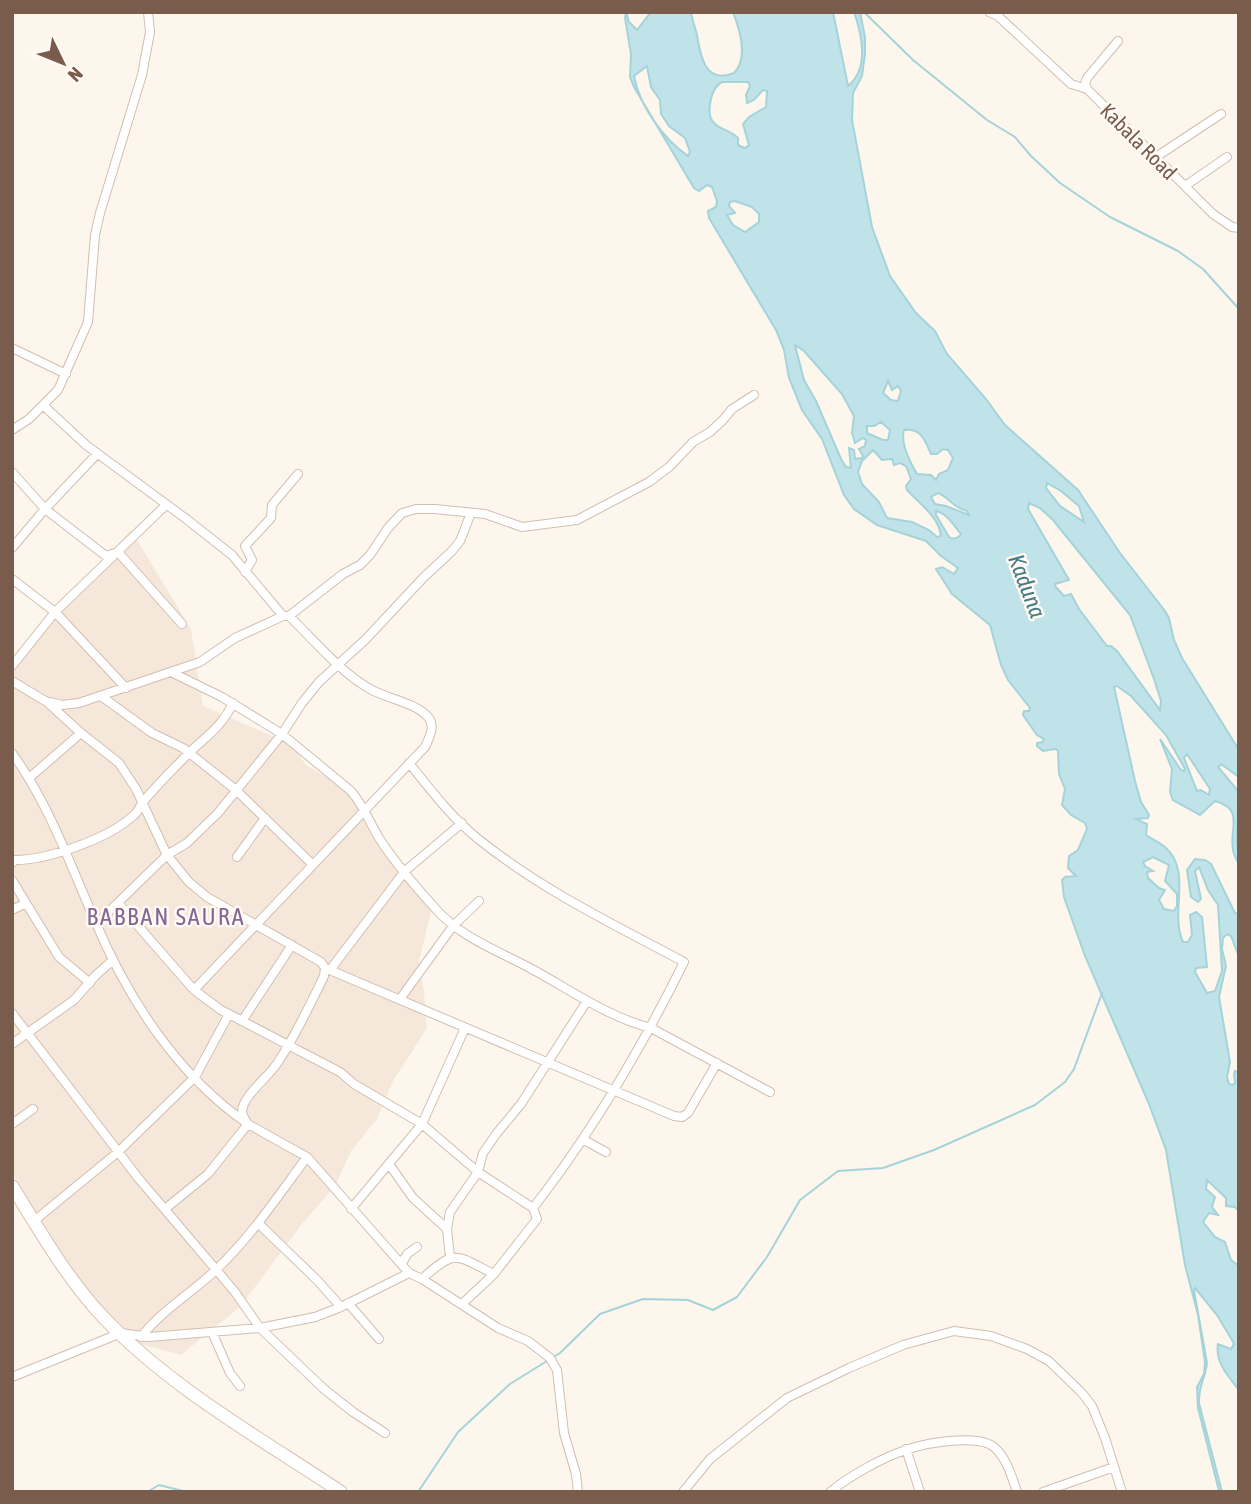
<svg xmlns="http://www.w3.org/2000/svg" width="1251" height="1504" font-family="'Asap Condensed',sans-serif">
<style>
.residential{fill:#f5e8da}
.water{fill:#bfe3e8;stroke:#a5d3da;stroke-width:2;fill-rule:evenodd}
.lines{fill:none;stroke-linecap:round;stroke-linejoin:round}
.stream{stroke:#a5d3da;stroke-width:2}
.street-casing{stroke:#d1beb0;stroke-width:10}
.secondary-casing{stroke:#d6c0b0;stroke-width:14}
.street{stroke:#fff;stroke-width:8}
.secondary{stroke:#fff;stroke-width:12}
.labels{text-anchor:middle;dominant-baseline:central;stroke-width:5;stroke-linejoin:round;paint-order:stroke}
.street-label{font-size:21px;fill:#7a5c4d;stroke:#fffaf3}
.water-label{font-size:23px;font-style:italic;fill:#437c86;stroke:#fffaf3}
.quarter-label{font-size:24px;letter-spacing:2px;fill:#846695;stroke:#fffaf3}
</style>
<rect width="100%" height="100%" fill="#fdf6ec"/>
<path class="residential" d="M131,530L191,629L203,706L291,744L306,765L337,783L359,803L432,908L419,961L424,993L427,1028L393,1081L377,1119L351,1151L335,1186L301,1225L241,1306L181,1355L136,1343L93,1299L58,1254L12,1172V659Z"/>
<path class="water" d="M626,12L629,22L637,30L651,12H691C692,20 695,27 697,35C700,55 705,85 734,73C749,58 740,30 733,12H833L848,86C869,69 862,35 854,12H860L865,37V54L862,76L853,93L852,120L872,227L890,276L916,313L935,331L947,354L986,399L1005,425L1078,490L1120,553L1165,611L1169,618L1174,640L1182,658L1239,750V777L1221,764L1218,767L1239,792L1237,841L1239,865C1237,860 1233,854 1233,849C1229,829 1245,809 1215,801L1200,815L1173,800L1170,792L1172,769L1160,739L1181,770L1184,771L1185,769L1166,735L1131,696L1117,686L1114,687L1135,781L1141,802L1149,815L1148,818L1136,819L1147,824L1146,835C1152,839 1159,842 1165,847C1193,872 1169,912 1183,942H1188L1192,935L1190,915L1196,912L1202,917L1207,967L1196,968L1195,972L1207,993L1215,991L1222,971L1218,905L1208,890L1199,867L1195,871L1201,899L1198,902L1191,897L1187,870L1195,859L1205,860L1211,864L1235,913L1239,914V957L1231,936L1227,934L1223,938L1222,949L1226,966L1219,997L1230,1062L1227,1077L1229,1084L1233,1085L1235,1083L1234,1074L1235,1071L1239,1073V1212L1235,1207L1226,1206V1198L1207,1180L1206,1189L1215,1197L1212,1207L1218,1215L1209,1213L1203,1222L1215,1237L1225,1242L1231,1260L1239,1266V1390C1228,1376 1215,1362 1218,1344L1231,1349L1234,1344L1232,1340L1217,1315L1195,1288L1194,1290L1207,1363C1205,1378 1198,1388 1199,1403L1222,1492L1219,1491L1198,1408L1197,1387L1204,1374L1205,1362L1198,1315L1185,1265L1166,1150L1149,1104L1085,956L1064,897L1062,880L1065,877L1076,876L1068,868L1069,856L1078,850L1087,829L1085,823L1071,815L1062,805L1065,789L1059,774L1058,751L1055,749L1043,751L1037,746V743L1043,742L1044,739L1037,735L1023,715L1024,711H1029L1030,708L1008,680L1001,665L990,625L952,594L936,569L942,567L954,574L958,568L941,556L926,541L877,525L854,509L844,495L822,439L802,410L789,378L784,350L776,330L709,218L708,211L716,207L717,201L712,187L707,185L699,191L694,188L634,87L630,77L631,54L625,18ZM647,66L651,87L660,100L661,114L669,126L685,138L690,152L688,156C664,140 639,105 634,76ZM722,82H748L750,86L746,95L747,103L754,100L763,90L767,91L766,107L749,117L743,124L749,145L745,148L738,145V138C729,129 720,130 714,123C705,114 711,87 722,82ZM735,201L752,207L759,214V222L745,232L733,225L727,215L735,213L729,206L730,202ZM795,345L804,351L842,394L854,416L852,433L855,443L863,438L866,440L865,446L859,449L863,456L862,458L855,459L854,450L849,448L851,468L846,467L841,459L816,401L804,380ZM888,381L892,390L898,386L901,391L898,401L891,400L883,393ZM881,422L890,430L888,440H883L867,433V426H874ZM904,430C922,428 925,441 931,454H937L943,449L948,450L953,458L948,470L939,474L936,480L931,475L917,474C910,462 900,443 904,430ZM873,450L882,460L892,459L894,465L900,463L906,466L911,479L906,486L907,490C920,504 939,517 941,536L937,537L929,530L912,522L887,518L879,502L862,484L858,472L862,461ZM1047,483L1061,491L1079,506L1084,522L1060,506L1046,488ZM938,493C950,497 949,506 967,511L969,515L946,506L935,504L931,497ZM1029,503L1040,508L1053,520L1130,615L1154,679L1161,701L1160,710L1117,651L1111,646H1107L1079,609L1071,594L1064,596L1055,586V584L1069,580L1028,509ZM936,511C947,513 954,526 961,534C959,538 953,540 949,537L936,515ZM1187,754L1210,789L1209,795L1201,790L1197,791L1184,758ZM1153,857L1169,865L1165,881L1177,894V906L1174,911L1164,909L1159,900L1165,890L1159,888L1148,878L1147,872L1153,871L1145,866L1143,862Z"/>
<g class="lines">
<path class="stream" d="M864,12L913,60L987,120L1015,137L1031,156L1060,183L1110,217L1178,251L1203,269L1239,309
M552,1358L560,1353L600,1314L643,1299L688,1300L713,1310L737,1297L767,1257L800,1200L838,1171L883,1168L934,1150L1035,1105L1065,1082L1074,1069L1102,993
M26,1492H28
M147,1492L159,1485L187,1492
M418,1492L458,1432L510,1384L547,1361"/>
<defs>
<path id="street" d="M989,12L998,16L1071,84L1087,89
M1118,41L1087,78L1085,84L1087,89L1213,214L1232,227L1239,228
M1156,157L1221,114
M1185,186L1227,157
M12,348L66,374
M44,406L86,445L185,518L232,555L283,616
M12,430L29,419L58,390L88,322L95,235L100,213L142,75L150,32L148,12
M12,472L45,509L106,556L115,553
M12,548L45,509L97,454
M118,552L182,624
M245,572L252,560L245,546L271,518L272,505L298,474
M12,579L55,612L126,688
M12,666L55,612L166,505
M171,672L222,697L282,734L351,791C364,806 370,824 381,841C396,864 416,887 434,907C460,937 494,949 528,967C568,988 607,1017 651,1028L770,1092
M12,681L47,702L81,733L119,763L136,789L167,855L189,882L207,897L321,962L325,968L324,976C310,1005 296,1035 278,1062C269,1077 251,1088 244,1104C240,1112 243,1117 248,1124L307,1157L409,1273L422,1279L498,1328L528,1341L550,1358L557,1370L564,1433L576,1474L578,1492
M101,696L152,733L183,748L236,790L313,865
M50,702L62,705L79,703L200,662L235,638L283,616H289L343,574L360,565L370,555L388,528L402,513L416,509H435L485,514L522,527L577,520L649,482L669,467L693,442L710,432L723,420L732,409L754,395
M12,753C49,804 70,864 95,921C128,999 178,1076 248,1124L208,1174L165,1209
M409,763C430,789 451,817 477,838C540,889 613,924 684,962C641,1049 593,1131 533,1208L537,1219L494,1274C455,1255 456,1248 422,1279
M29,778L81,733
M237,857L265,818
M12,863L15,860C48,860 110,838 134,815C138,812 140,806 143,802C156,786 172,770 187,755C205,737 222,727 233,703
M12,880L59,957L90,983
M118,903L194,990L221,1010L340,1072L354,1084L422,1124L478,1172L533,1208
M12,910L26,903
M96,924L167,855L187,843L218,813L282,734L302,703L319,682L366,639L423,578L452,551L460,541L471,513
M325,968L674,1116L682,1117L688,1113L717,1063
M330,970L405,871L462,823
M194,990L425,747C429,738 436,726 428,717C417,703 385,698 370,689C339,671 314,640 289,616
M400,999L453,926L479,901
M12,1013L139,1179L235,1292L260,1328L324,1389L353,1412L385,1433
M242,1021L292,945
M12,1044L74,1000L95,976L113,960
M12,1124L33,1109
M584,1140L606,1152
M389,1164L413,1198L447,1229
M351,1209L422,1124L465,1028
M34,1221L118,1152L195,1077L229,1014
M259,1224L317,1280L341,1307
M450,1257L447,1229L450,1212L478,1172L483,1153L497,1133L521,1104L587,1001
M399,1261L404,1260L407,1254L417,1247
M348,1303L379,1339
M462,1304L494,1274
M212,1332L230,1373L240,1386
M141,1337C162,1310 193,1292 218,1268C253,1234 278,1196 307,1157
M12,1377L121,1333L149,1337L260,1328L315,1317L341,1307L409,1273
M906,1449L920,1492
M683,1492L710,1459L787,1398L849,1368L903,1345L954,1331L991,1336L1027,1349L1049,1361L1082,1393L1092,1406L1105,1438L1122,1492
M830,1492C848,1477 883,1457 906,1450C925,1443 980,1433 995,1448C1007,1459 1012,1477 1017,1492
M1043,1492L1114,1467"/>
<path id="secondary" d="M12,1186C40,1231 67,1279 104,1318C172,1389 260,1438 341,1492"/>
</defs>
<use href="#street" class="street-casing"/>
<use href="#secondary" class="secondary-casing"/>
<use href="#street" class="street"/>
<use href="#secondary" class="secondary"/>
</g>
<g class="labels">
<g class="street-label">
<text transform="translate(1139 141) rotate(45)">Kabala Road</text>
</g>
<g class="water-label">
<text transform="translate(1027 586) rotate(69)">Kaduna</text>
</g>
<g class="quarter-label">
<text x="166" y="916">BABBAN SAURA</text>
</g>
</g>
<rect width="1251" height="1504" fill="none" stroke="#7a5c4d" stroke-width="28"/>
<g transform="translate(63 63) rotate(133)" stroke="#fffaf3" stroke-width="5" paint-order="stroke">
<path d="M0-5L12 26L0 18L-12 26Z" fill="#7a5c4d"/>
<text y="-10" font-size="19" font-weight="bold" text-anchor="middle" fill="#7a5c4d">N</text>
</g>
</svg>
